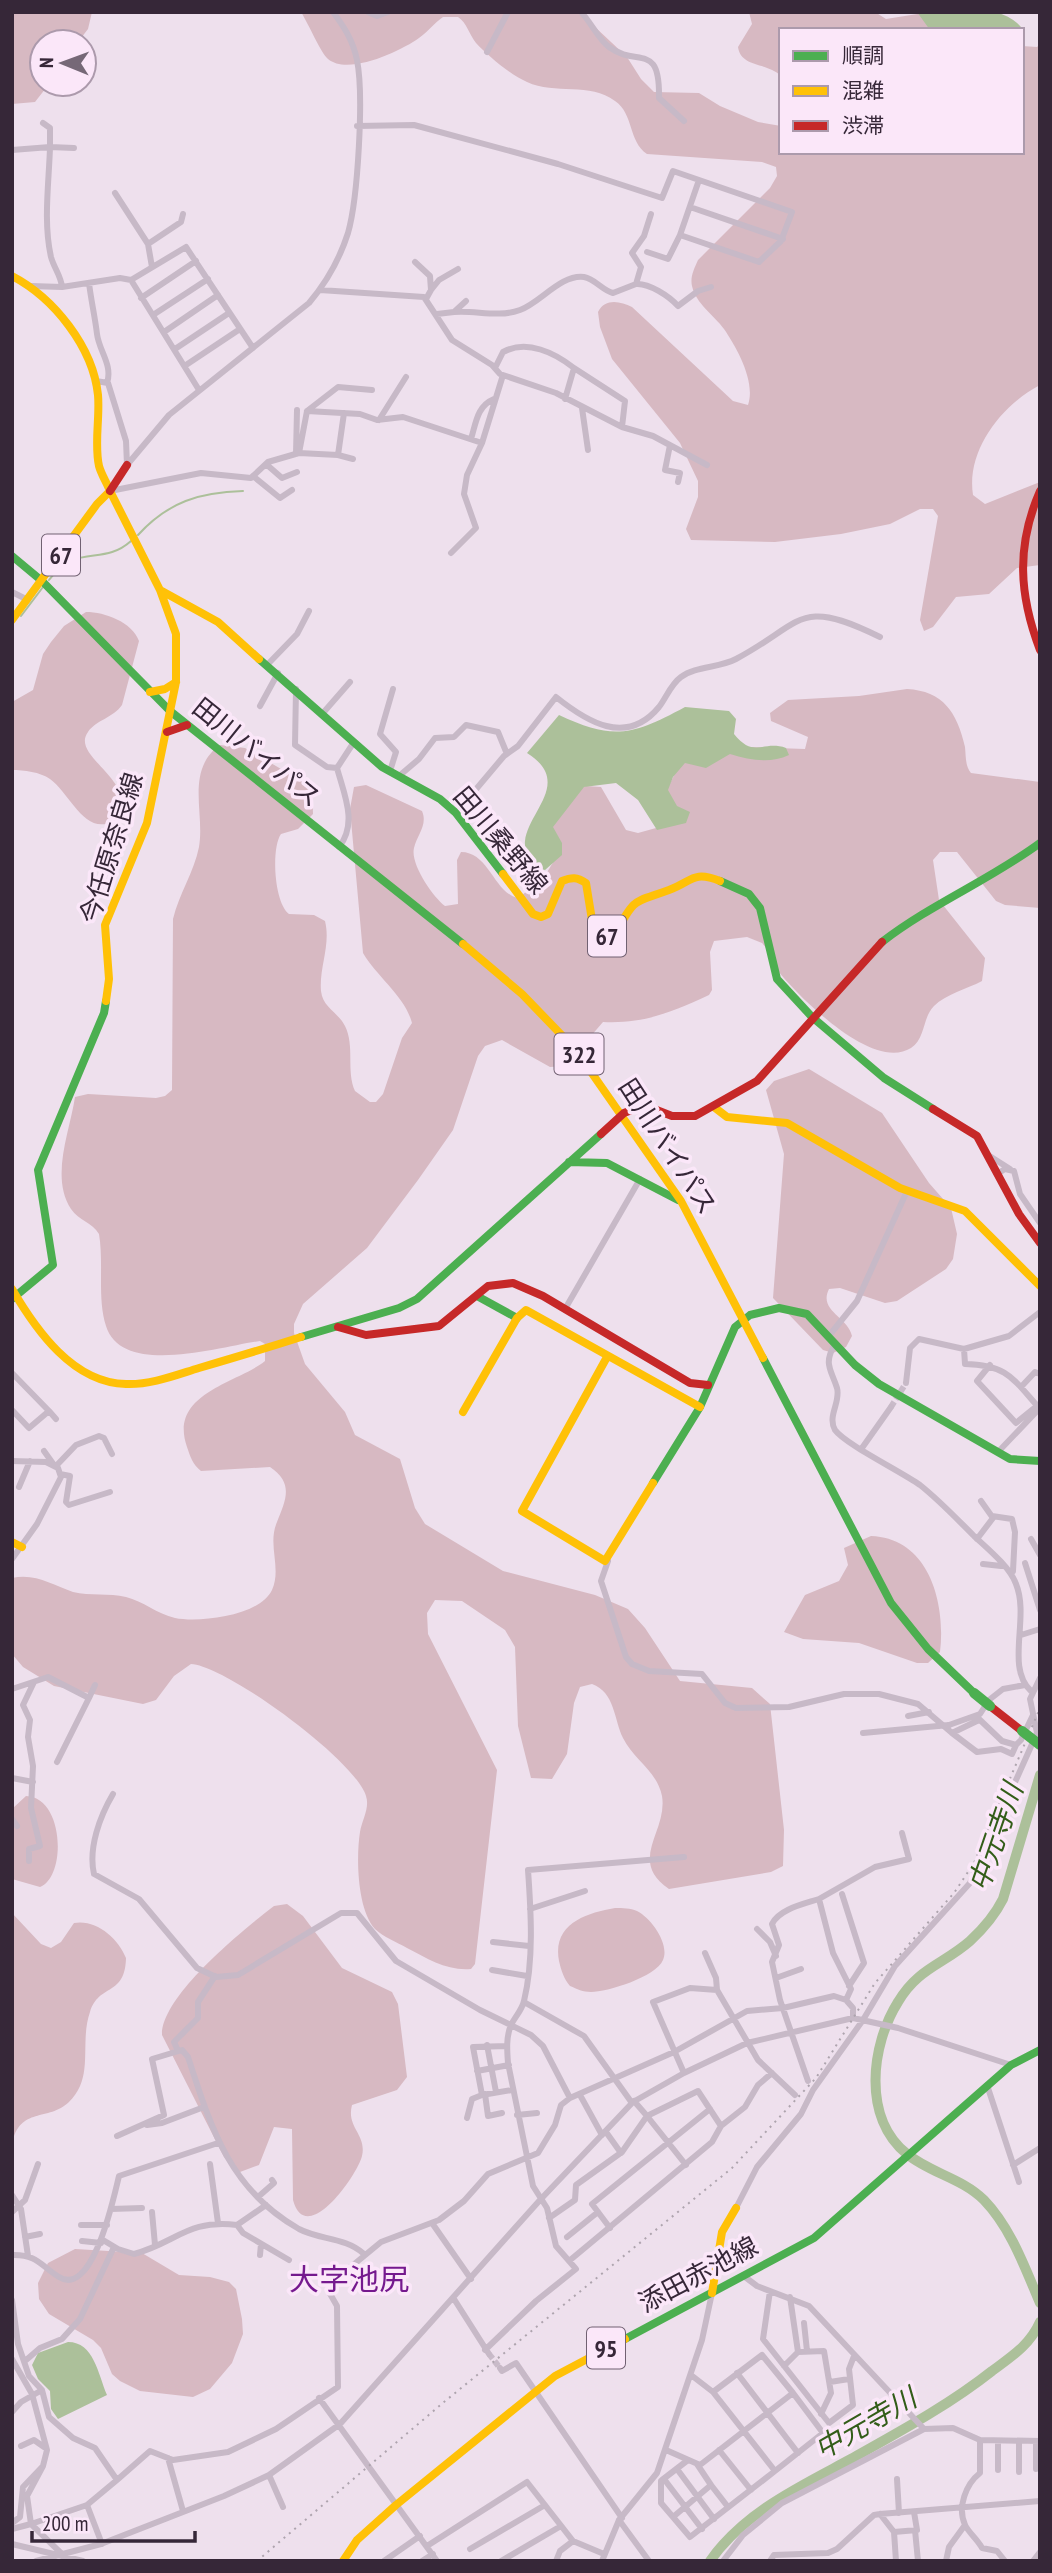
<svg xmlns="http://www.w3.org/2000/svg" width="1052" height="2573" font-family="'PT Sans Narrow','Noto Sans JP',sans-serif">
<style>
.green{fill:#d7b9c2}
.water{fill:#acc09a}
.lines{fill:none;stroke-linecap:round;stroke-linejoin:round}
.stream{stroke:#acc09a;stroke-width:2}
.river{stroke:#acc09a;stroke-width:10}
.street-tunnel{stroke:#c9bbc9;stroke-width:6;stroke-dasharray:6 3;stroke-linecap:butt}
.street{stroke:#c7b9c7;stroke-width:6}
.fast{stroke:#4caf50;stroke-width:8}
.slow{stroke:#ffc107;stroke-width:8}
.jam{stroke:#c62828;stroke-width:8}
.rail{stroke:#aea4ae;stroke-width:2;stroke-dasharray:2 5;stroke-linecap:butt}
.street-bridge{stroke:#c7b9c7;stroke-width:6}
.fast-bridge{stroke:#4caf50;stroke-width:10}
.labels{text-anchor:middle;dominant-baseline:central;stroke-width:7;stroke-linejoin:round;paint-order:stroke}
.shield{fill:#fbe7f9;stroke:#716172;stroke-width:2}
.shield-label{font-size:24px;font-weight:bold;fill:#362738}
.street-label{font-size:26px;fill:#362738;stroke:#fbe7f9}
.water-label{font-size:28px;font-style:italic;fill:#335d19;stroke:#fbe7f9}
.quarter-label{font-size:30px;fill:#75198e;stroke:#fbe7f9}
</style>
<rect width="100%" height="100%" fill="#eee0ed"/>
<path class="green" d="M12,12H92L88,29L78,42H42V84H49L35,102L12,104Z
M301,12H579L627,57L641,79L654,92L699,93L720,106L758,122L781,126V152H1022V46L1037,47L1040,44V385C1002,405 966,450 973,495L985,504L1040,482V565L1017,568L989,594L956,597L933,627L924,631L920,620L938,516L933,509H920L890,524L841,534L775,542L691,540L686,529L698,497V481L680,443L612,359L600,327L598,312C605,298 620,301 632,307L733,401L748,405C756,382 737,348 724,329C714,315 696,304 692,286C690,277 694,269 698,260L770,188L777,176L776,167L762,162L647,154C628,141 634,114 615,101C590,82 555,95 527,82C511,75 488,56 476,43C469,34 467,23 458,17H443C434,23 428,32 419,38C401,51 348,76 328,59C321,53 308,23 301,12Z
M749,12H875L886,19L930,12L984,30H781V76C767,62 741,68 738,47L752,24Z
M86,612C105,612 132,622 139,641L122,705C113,718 96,720 88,732C70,756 136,779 120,816C88,844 71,794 50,779C40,772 24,770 12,770V702L33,690L43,654L51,642L64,626Z
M907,689C943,691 957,712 965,747C966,756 965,766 971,773L1040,782V908L1005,905L996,901L957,852H940L933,860L939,900L985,958L982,981C967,989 946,994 934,1006C922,1018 926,1038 911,1048C873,1072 800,998 778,971C772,962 770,951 762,943L747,937L714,941L710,952L712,990L709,995C672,1012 644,1024 603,1022L565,1066L550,1067L502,1040L485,1046L478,1056L453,1130L418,1180L367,1248L303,1304L294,1324V1333L305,1364L345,1412L355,1435L400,1459L415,1508L425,1524L503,1571L595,1595L628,1609L645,1628L680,1681L752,1688L770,1704L784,1830L783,1866L771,1872L669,1889C627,1860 668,1832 662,1796C657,1771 634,1760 623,1738C614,1720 615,1692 592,1684L580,1687L574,1703L567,1754L552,1779L531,1778L518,1726L515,1647L505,1630L462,1601L435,1600L427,1613L428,1634L497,1770L475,1964L471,1969C447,1971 428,1959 407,1948C397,1942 383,1937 375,1929C357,1909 356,1857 360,1832C362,1820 370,1808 366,1796C356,1761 227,1666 191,1664L174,1676L156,1700L143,1704L54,1686L23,1667L12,1654V1578C36,1573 52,1585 73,1592C90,1596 109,1593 126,1597C143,1601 157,1614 175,1618C199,1623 260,1616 272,1590C282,1568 267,1545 277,1522C286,1500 294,1483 270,1467L201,1471C193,1465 190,1456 187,1447C168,1393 238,1383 265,1361V1344L260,1341C222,1346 122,1378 106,1326C97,1298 104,1264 99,1234C92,1222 79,1221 71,1209C50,1177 70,1131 75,1097L88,1094L156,1098L165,1096L172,1090L173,919C179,894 194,872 199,847C205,813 185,770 220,745L245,748L312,787L313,814L298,829L281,834C271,848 274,903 289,914L314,915L325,921C331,945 319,967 321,991C323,1008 338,1012 345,1026C355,1046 346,1071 355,1091L370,1102H376L383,1094L402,1038L412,1023C405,996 377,977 363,953L350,809L354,787L366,785L422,811C428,825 417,835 414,848C410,864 433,897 445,906L458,904L457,860L461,852C489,852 494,893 518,898L543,879L558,854L548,818L557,798L586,786L601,787L626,830L638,833L656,828L655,812L680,764L748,747L805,749L808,737L771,721L770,713L788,700L859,696Z
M809,1069L882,1113L929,1183L951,1208L957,1234L953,1259L946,1269L897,1301L885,1303L840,1288L829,1289C818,1311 848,1317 852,1336L846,1347L833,1353L823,1350L773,1298L784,1154L766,1090L774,1081Z
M871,1536C929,1538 946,1603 940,1652L928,1663H917L859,1643L803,1639L784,1632L805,1595L839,1581L848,1565L844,1548Z
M26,1796C64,1797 67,1876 40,1887L12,1879V1809Z
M287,1904L303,1916L342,1968L392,1992L398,2004L407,2077L397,2090L352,2105C346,2128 367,2134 362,2156C357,2176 306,2248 293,2200L292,2129L274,2127L259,2165L240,2172L224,2157L162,2035C161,1996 244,1929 274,1906Z
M615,1908C623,1908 630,1908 637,1911C651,1918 670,1944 663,1960C656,1977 607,1992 591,1992C583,1992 577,1989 570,1986C564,1979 561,1970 559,1961C552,1924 586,1913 615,1908Z
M12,1913L41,1944L51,1948L61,1942L74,1923C96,1919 118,1938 126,1958C125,1997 99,1983 90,2012C79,2043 95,2077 69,2102C48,2122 20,2106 12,2144Z
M75,2249L142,2253L179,2275L210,2277L229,2282L236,2289L242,2319L243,2334L232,2363L210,2389L193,2397L140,2391L120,2381L112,2374L101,2348L93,2340L49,2314L39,2299L38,2283L48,2263Z"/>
<path class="water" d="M917,12C947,12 1000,1 1021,27L1020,30H930Z
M685,707L729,711L736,719L734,734C754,759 763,740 786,748L789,755C770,764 750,760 730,754L706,768L685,763L673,777L668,790L677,806L690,812L686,823L657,830L638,800L616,783L584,787L553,827L562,843V855L545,870L534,867C530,859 524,851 525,841C528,811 573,782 527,753L559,715C614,741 633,735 685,707Z
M68,2342C94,2342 98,2374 107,2395L58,2419L51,2409L50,2391L38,2379L32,2365L38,2353Z"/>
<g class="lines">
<path class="stream" d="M138,535C168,502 200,492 243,491
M49,580C77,542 102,567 131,541
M21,616L43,587"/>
<path class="river" d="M1040,1775L1003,1899C995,1915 983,1929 970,1941C944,1964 918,1968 898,2002C871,2045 862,2118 907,2154C930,2173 962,2178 984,2200C1011,2228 1025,2268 1040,2303
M710,2561C744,2512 801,2486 851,2459C899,2432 949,2405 992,2371C1011,2357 1030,2345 1040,2322"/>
<path class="street-tunnel" d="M891,1407L906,1383
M489,2354L500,2368"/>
<path class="street" d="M368,12L377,16L388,12
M581,12C591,22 598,39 609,47C638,68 660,41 659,98L684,121
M487,52L508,12
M357,126L414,125L558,164L662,198L673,171L792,212L781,241L759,262L680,235L699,180
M12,150L50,147V128L43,123
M115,193L148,244L152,267
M690,207L783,239
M148,244L181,222L183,214
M647,252L668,259L680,235
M415,262L430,276L431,290L426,299
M131,280L199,390
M89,283C91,300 95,317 97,334C99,351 113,365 107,383
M636,284C649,283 669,296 678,306L698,291L711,287
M31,286L62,287L120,278L131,280L186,247L253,348
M62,287C61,276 54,268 51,257C43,222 49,182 50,147L74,148
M320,290L424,297L452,340L492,365L500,374L556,393L622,427L653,436L707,465
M431,290L439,280L458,269
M141,298L196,261
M454,312C476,310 498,318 520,310C540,303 561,274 584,277C595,279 602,290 613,293L636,284L641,267L632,253L644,236L651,214
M437,314L454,312L466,301
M153,315L208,279
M164,332L218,295
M175,349L229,313
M186,365L240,329
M495,368L503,352C527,339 555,353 574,368L565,399
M574,368L625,401L622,427
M96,381L108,383L126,441L127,465
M582,408L588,450
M307,411L338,387L372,390
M379,420L406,377
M471,439C476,423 477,406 494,399
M670,445L665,470L680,473L678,482
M299,453L338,455L344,413
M296,454L297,410
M338,455L353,459
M266,464L282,478L297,472
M127,465L169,415L309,303C326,283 340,258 348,233C358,198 364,95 357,60C353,41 345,28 333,12
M253,476L280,498L292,490
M110,491L201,473L251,478L268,462L299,453L307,411L360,414L377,420L403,417L482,443L503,375
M451,553L476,528L464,494L467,475L482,443
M12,592L28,600
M268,664L297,634L309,611
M296,689L295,745L327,767L337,768
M260,706L278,673
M323,713L350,682
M390,771L396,752L380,734L393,689
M399,776L419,759L435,738L454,737L466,725L498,732L507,754
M456,813L504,756L518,746L556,697C586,721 626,747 659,707C666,698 671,684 681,677C696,666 719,668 736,659C804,623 797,596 880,637
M339,847C358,823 344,794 337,768L354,742
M988,1155L1010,1169
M997,1174L1005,1169L1014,1171L1020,1194L1040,1223
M565,1309L640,1179
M828,1337L857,1301L907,1191
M835,1344C823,1364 831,1369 837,1388C841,1402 827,1416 835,1430C845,1444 902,1472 920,1485C939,1500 957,1519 974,1536C988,1549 1010,1567 1016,1584C1030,1618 1005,1667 1031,1691
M964,1349L965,1364C1008,1365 1013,1379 1040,1409
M990,1365L977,1381L1016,1423L1038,1405
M12,1373L49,1411L29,1428L12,1410
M906,1383L910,1348L919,1339L964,1349L1009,1336L1040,1312
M1021,1387L1035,1372L1040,1374
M49,1411L56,1419
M862,1448L891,1407
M44,1451L54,1465
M998,1452L1039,1409
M12,1461L46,1462L58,1468L61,1477L37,1524L12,1559
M56,1466L76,1445L99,1436L104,1438L112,1454
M60,1474L70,1476L66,1502L69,1505L110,1492
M19,1487L30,1461
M992,1516L1012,1519L1015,1532L1013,1571
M977,1539L993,1518L981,1501
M1031,1539L1040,1555
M608,1561L601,1581L626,1657L632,1664L649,1671L702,1674L725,1703L736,1708L789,1707L844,1694H879L918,1704L952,1733L979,1720
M1025,1563L1040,1610
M983,1564L1001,1566
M1021,1635L1040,1629
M12,1689L48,1677L89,1698L95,1685
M908,1716L929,1712
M979,1719L1002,1741L1016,1745L1021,1740L1033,1715
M949,1725L980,1714L989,1700L1003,1689L1025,1685
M863,1733L938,1726
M952,1733L977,1752L1001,1749L1012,1754L1016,1745
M57,1762L89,1698
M12,1778L33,1782
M113,1794C100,1816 88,1848 94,1874L139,1899L197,1968L216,1977L238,1975L341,1913H357L396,1961L480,2010L531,2035L543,2046L570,2098
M12,1819L17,1826
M29,1861V1849L40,1846L31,1808L33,1766L28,1737L30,1720L23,1705L34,1682
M842,1894L864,1963L849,1986
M530,1909L585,1891
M757,1929L770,1942L776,1956
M493,1942L529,1946
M705,1953L716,1978L717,1990L758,2060L795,2095
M492,1970L527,1976
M776,1978L801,1969
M846,2000L851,1989L833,1953L819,1899L875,1867L909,1859L902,1833
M524,2002L584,2036L632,2103
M487,2045L496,2092
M507,2046L473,2047L482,2095L512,2090
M178,2051L174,2042L198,2018V2002L215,1976
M477,2071L509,2065
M684,2073L653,2002L690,1988L717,1990
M808,2081L780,2000L772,1962L779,1945L772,1924C779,1909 804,1904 819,1899
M987,2085L1019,2182
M485,2094L488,2116L502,2113
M580,2095L602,2135
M517,2115L537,2113
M467,2118L472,2099L482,2095
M147,2125L162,2123L204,2107
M721,2126L745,2107L758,2085L772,2073
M606,2132L621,2153
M117,2136L164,2115L152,2059L182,2050L188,2057C211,2128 230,2190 299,2229C320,2240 345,2237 364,2254
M210,2164L218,2223
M1013,2165L1040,2148
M12,2195L21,2209L28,2256
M258,2197L274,2183L272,2180
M736,2208L757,2167L801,2114L813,2090L863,2020L895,1966L970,1883L1037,1733L1030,1699L1040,1678
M111,2209L142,2208
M12,2212L25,2200L38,2164
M152,2212L155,2245
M549,2218L575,2200L576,2185L622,2152L647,2116L686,2165
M432,2223L471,2279
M81,2225H107
M237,2225L243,2233L289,2260
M610,2228L592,2204L710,2109
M25,2237L40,2234
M567,2237L598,2212
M103,2240L118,2249L134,2254C176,2243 187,2219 237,2225L266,2205
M82,2241L101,2243
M12,2255C37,2254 41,2266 59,2277C93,2298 114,2196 119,2176L218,2143
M260,2255L261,2244
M569,2261L712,2142L721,2126L698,2091L647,2116L634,2101
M745,2277L757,2286L809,2306L924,2429L953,2428L980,2440L1040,2441
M770,2291L763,2339L829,2423L853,2405L849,2369L854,2356
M454,2299L489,2354
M12,2300L18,2344L29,2376L42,2390L49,2417L73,2438L95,2448L117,2480L150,2451L173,2460L228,2452L276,2429L338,2387L337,2306L329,2292L341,2275L381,2242L439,2220L464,2201L488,2174L538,2153L555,2125L561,2105L570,2098L674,2052L747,2011L783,2008L834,1996L846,2000L853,2008V2018
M804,2323L807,2351
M485,2350L536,2301L576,2269L556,2246L547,2208L533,2186L508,2063C507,2050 506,2037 511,2025C515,2017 522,2010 524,2001C534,1960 531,1912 528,1870L684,1857
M798,2352L824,2351L831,2393L821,2414
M12,2359L32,2394L47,2450L43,2466L23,2487L20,2517L12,2523
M25,2361L40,2348L62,2339L80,2319L114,2247
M784,2366L798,2352L790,2297
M500,2368L502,2371L516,2363L622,2518
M737,2373L798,2453
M691,2375L713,2392
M830,2382L849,2379
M319,2398L437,2561
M12,2412L21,2402L42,2390
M980,2440V2473C966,2484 957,2507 965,2525C969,2533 978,2540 982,2548L997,2551L1005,2561
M1036,2442V2469
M21,2446L34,2440L44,2447
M666,2450L700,2465C731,2441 762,2417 793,2393L762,2355L713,2392L775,2471L823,2433L793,2393
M719,2450L751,2490
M168,2458L183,2511
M697,2464L711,2485
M677,2469L714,2519
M998,2470V2442
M1019,2472V2443
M269,2475L283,2507
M664,2479L702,2529
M897,2479L899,2513
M662,2480L688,2460
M661,2481V2503L690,2537L775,2471
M87,2505L102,2544
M880,2514L894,2532L896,2561
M673,2517L711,2485L728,2507
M619,2520L649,2561
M12,2529L31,2524L27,2496L43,2466
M915,2530L918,2561
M894,2532L917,2530L914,2512
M12,2544L83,2561
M427,2546L527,2482L573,2541L604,2554
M470,2549L545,2505
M63,2555L31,2524L87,2505L117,2480
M36,2561L101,2544L224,2496L269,2475L340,2424L540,2200L633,2102L684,2073L747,2043L853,2018L898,2028L1011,2065
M384,2561L420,2536
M422,2561L433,2554
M501,2561L561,2526
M556,2561L560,2551L573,2541
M602,2561L619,2520L657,2473L702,2340L712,2293
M723,2561L743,2535L782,2503L924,2429
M770,2561L774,2555L828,2553L837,2549L874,2515L880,2514L1040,2501
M946,2561L949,2547L965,2525
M1033,2561L1040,2552"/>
<path class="fast" d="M12,556L42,581L170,711L463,944
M259,659L382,767L440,799L456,813L503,874
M720,881L749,894L760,908L777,979L812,1017L884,1078L933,1109
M882,942C931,904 990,880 1040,843
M569,1162L607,1163L678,1200
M477,1296L517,1318
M12,1299L53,1265L38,1170L104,1013L106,1001
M301,1337L399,1308L417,1299L601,1134
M763,1358L891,1603L928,1649L974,1693
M653,1483L700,1407L735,1327L750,1315L779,1308L807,1314L855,1365L879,1384L1010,1459L1040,1461
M625,2339L814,2238L1011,2065L1040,2050"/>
<path class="slow" d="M12,276C54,298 93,347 98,395C100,418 94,444 99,466C101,474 107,483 110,491
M12,620L97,504L110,491L160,590L218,622L259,659
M150,692L165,689L176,682
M503,874L533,914L541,917L548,914L562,881C572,877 577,877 586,883L593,926L601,936L616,932C636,896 634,903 669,890C692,882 692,870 720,881
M463,944L522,994L575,1049L681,1201L763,1358
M106,1001L109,979L105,925L147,823L176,682V634L160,590
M714,1107L727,1117L787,1123L900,1188L965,1211L1040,1286
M12,1289C36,1330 73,1383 126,1384C151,1385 176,1375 199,1368C233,1358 267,1348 301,1337
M607,1357L522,1511L605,1561L653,1483
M463,1412L517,1318L526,1310L700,1407
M12,1542L22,1547
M712,2293L722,2232L736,2208
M343,2561L357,2540L396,2505L555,2376L625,2339"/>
<path class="jam" d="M110,491L127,465
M1040,491C1016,546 1019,595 1040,650
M167,732L187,725
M933,1109L977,1136L1019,1214L1040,1243
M601,1134L624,1113L644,1105L672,1116H695L757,1081L882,942
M338,1327L366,1335L439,1326L488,1286L513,1283L543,1296L690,1383L708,1385
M990,1706L1022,1731"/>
<path class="rail" d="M257,2561L444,2402L732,2168L816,2078L875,1983L954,1893L974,1863L1040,1708"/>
<path class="street-bridge" d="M938,1726L949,1725"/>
<path class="fast-bridge" d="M974,1693L990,1706
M1022,1731L1040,1745"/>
</g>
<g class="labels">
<g class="shield">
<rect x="42" y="534.5" width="38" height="41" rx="5"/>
<rect x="588" y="915.5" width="38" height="41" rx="5"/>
<rect x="554.5" y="1033.5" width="49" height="41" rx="5"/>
<rect x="587" y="2327.5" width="38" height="41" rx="5"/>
</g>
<g class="shield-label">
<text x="61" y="555">67</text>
<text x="607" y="936">67</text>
<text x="579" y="1054">322</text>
<text x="606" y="2348">95</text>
</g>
<g class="street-label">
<text transform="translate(257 752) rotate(39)">田川バイパス</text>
<text transform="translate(501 840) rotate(50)">田川桑野線</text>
<text transform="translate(111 848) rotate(-73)">今任原奈良線</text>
<text transform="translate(668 1146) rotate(57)">田川バイパス</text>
<text transform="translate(698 2274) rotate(-28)">添田赤池線</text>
</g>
<g class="water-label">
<text transform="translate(995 1837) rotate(-71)">中元寺川</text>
<text transform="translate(865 2423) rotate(-30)">中元寺川</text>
</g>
<g class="quarter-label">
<text x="349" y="2278">大字池尻</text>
</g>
</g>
<rect width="1052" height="2573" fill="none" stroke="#362738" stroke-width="28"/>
<rect x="779" y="28" width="245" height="126" fill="#fbe7f9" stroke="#ac9aac" stroke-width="2"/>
<rect x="793" y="51" width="35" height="10" fill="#4caf50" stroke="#ac9aac" stroke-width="2"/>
<text x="842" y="63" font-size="21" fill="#362738">順調</text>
<rect x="793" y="86" width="35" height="10" fill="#ffc107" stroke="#ac9aac" stroke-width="2"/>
<text x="842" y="98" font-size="21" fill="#362738">混雑</text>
<rect x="793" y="121" width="35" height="10" fill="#c62828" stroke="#ac9aac" stroke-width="2"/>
<text x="842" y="133" font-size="21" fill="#362738">渋滞</text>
<g transform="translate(63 63) rotate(271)"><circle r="33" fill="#fbe7f9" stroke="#ac9aac" stroke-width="2"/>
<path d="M0-5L12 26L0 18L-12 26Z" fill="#766877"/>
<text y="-10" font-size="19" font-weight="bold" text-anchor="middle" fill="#362738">N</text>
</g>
<path d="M32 2531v10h163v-10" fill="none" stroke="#362738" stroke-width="3.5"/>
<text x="42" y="2531" font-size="21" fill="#362738" stroke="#fbe7f9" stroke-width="5" paint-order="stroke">200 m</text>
</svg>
